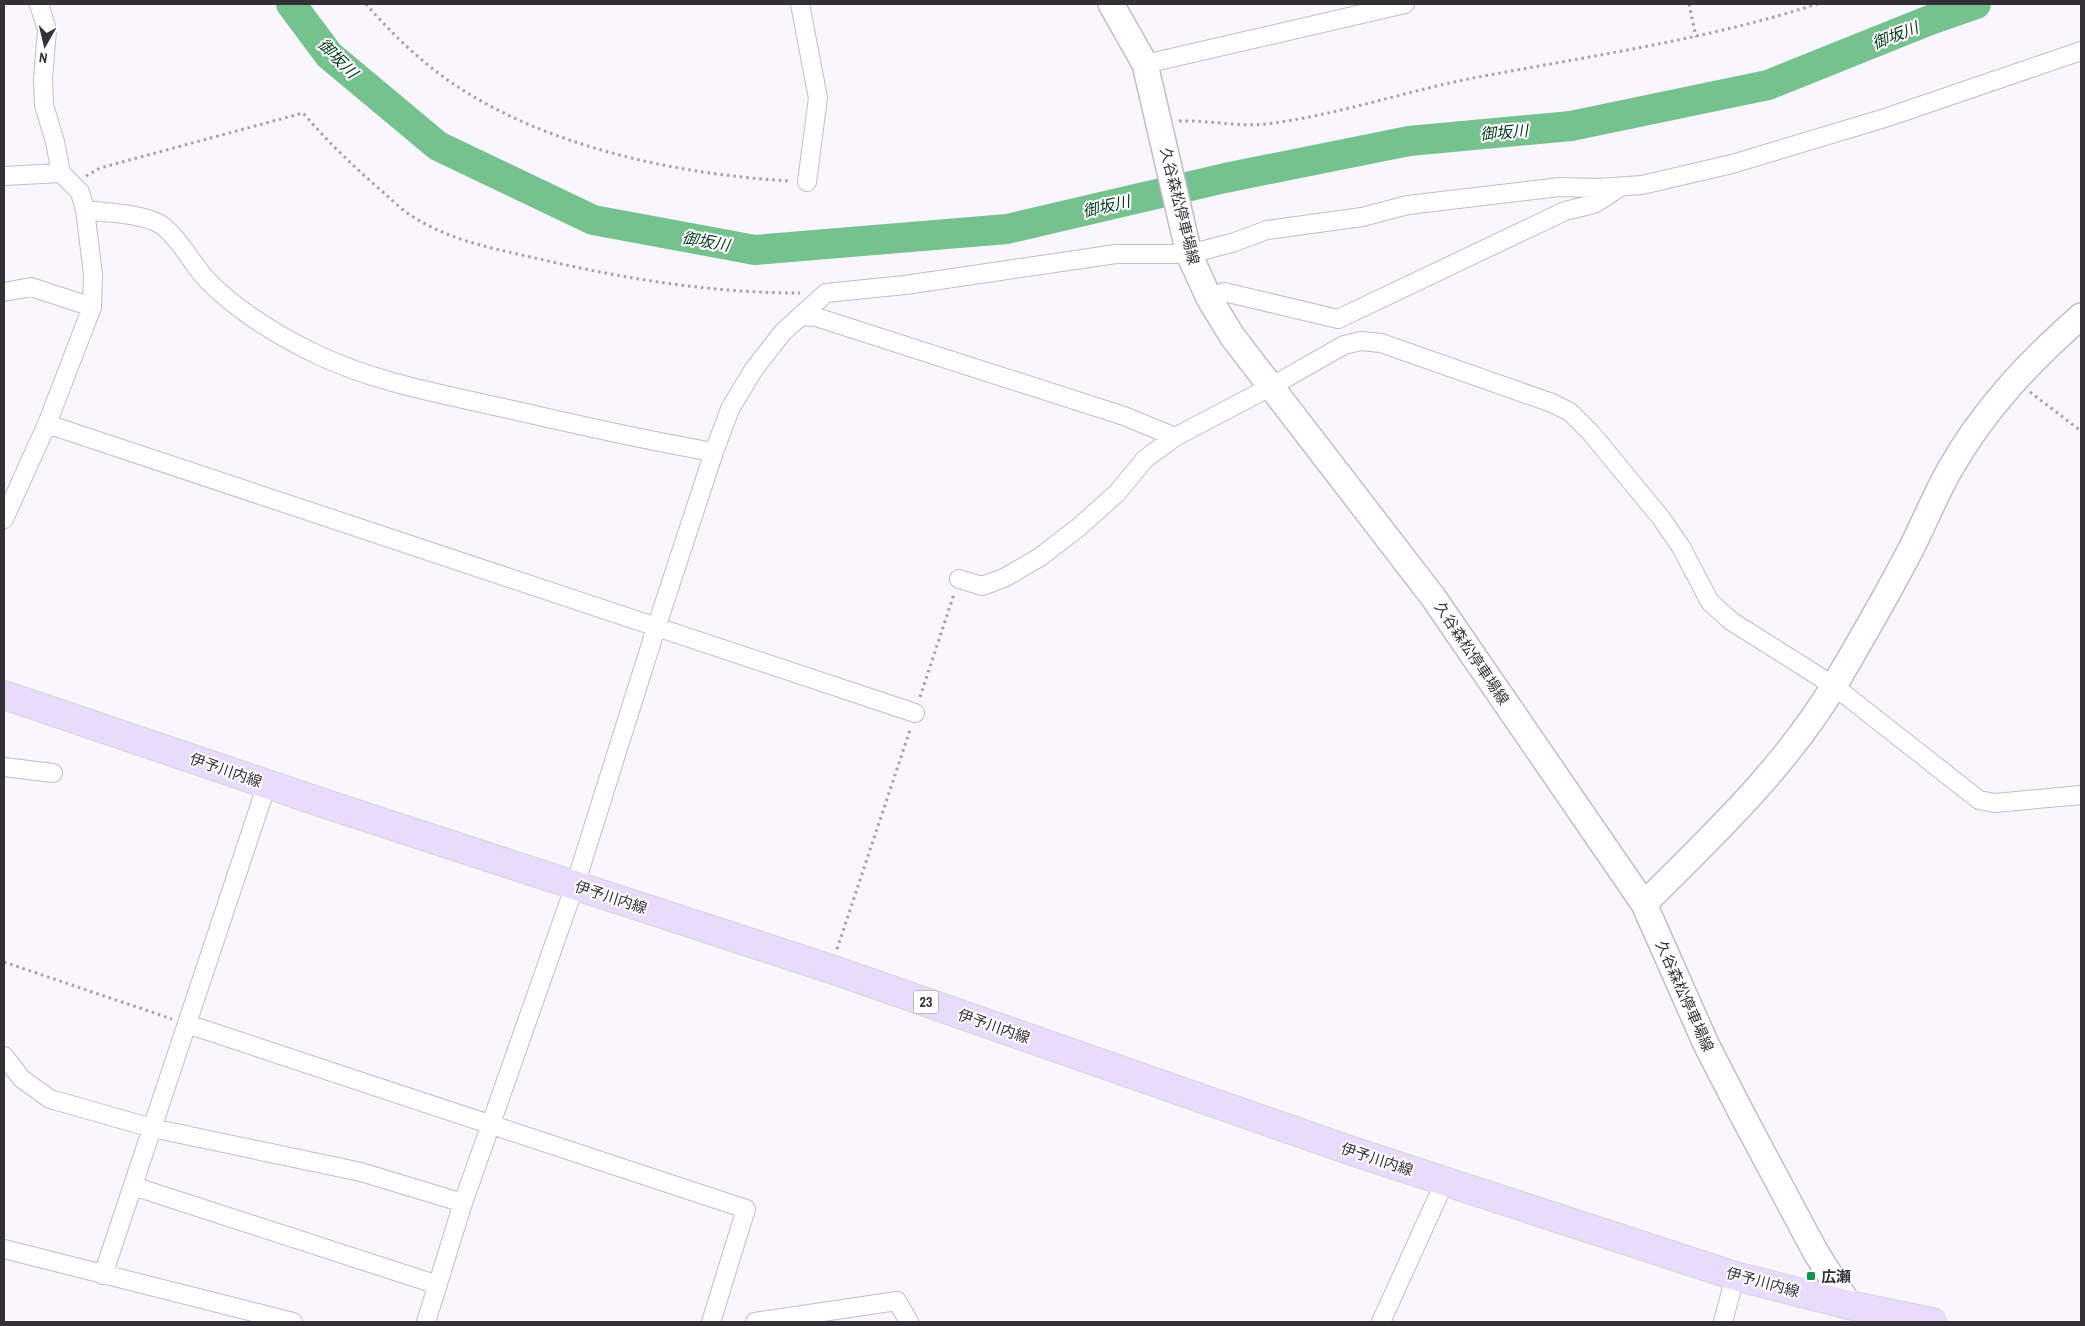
<svg xmlns="http://www.w3.org/2000/svg" width="2085" height="1326" font-family="'Archivo Narrow','Noto Sans JP',sans-serif">
<style>
.lines{fill:none;stroke-linecap:round;stroke-linejoin:round}
.river{stroke:#76c28f;stroke-width:30}
.street-casing{stroke:#c3bcce;stroke-width:20}
.secondary-casing{stroke:#c3bcce;stroke-width:28}
.primary-casing{stroke:#d6d6d7;stroke-width:30}
.path{stroke:#a4a1a8;stroke-width:3;stroke-dasharray:2.5 4;stroke-linecap:butt}
.street{stroke:#fff;stroke-width:18}
.secondary{stroke:#fff;stroke-width:25}
.primary{stroke:#e9dbfb;stroke-width:28}
.poi-dot{fill:#129351;stroke:#fff;stroke-width:2}
.labels{text-anchor:middle;dominant-baseline:central;stroke-width:4;stroke-linejoin:round;paint-order:stroke}
.shield{fill:#fff;stroke:#706e73;stroke-width:1}
.shield-label{font-size:14px;font-weight:bold;fill:#333037}
.street-label{font-size:15px;fill:#333037;stroke:#fff}
.poi-label{font-size:15px;font-weight:bold;fill:#333037;stroke:#fff;text-anchor:start}
.water-label{font-size:16px;font-style:italic;fill:#003b1b;stroke:#fff}
</style>
<rect width="100%" height="100%" fill="#f9f6fd"/>
<g class="lines">
<path class="river" d="M291,4L329,55L438,146L593,220L755,250L1007,229L1225,178L1409,141L1571,126L1768,85L1930,20L1976,4"/>
<defs>
<path id="street" d="M800,4L818,98L807,182
M1145,64L1405,4
M4,176L61,173
M85,210C108,213 135,213 156,222C176,231 192,265 208,281C240,313 278,336 318,355C375,382 438,393 499,407C571,423 642,440 714,452
M4,292L31,287L92,307
M1209,298L1224,292L1338,319L1565,211L1594,204L1619,188
M800,316L816,317L1124,416L1175,437
M47,424L915,713
M4,519L47,424L92,307L93,274L85,210L80,192L61,173L55,142L44,105L43,79L47,30L39,4
M959,579L982,586L1004,578L1040,557L1079,527L1117,493L1145,459L1175,437L1272,386L1344,345L1361,341L1381,343L1552,403L1570,412L1591,433L1661,518L1681,547L1710,602L1731,621L1834,686L1979,800L1995,803L2081,795
M4,767L53,773
M187,1024L746,1209L711,1322
M4,1056L22,1079L50,1099L152,1128L361,1172L463,1203
M133,1186L438,1285
M4,1249L293,1322
M103,1275L267,784
M426,1322L463,1203L575,885L656,628L714,452L730,409L754,369L783,332L826,293L905,285L1116,254H1189L1232,243L1267,230L1362,217L1408,205L1560,187L1598,188L1642,185L1732,164L1885,118L2081,51
M755,1322L897,1301L909,1322
M1381,1322L1445,1181
M1723,1322L1735,1276"/>
<path id="secondary" d="M1111,4L1145,64L1189,254L1209,298L1232,336L1433,597L1644,904L1706,1044L1743,1116L1815,1251L1849,1305
M1644,904C1712,836 1785,768 1835,684C1861,640 1887,595 1911,549C1924,523 1935,496 1949,471C1983,410 2030,361 2081,316"/>
<path id="primary" d="M4,695L329,805L831,969L1352,1151L1735,1276L1849,1305L1932,1322"/>
</defs>
<use href="#street" class="street-casing"/>
<use href="#secondary" class="secondary-casing"/>
<use href="#primary" class="primary-casing"/>
<path class="path" d="M366,4C391,33 420,61 452,83C546,147 679,175 791,181
M1689,4L1696,37
M1179,121C1208,120 1237,127 1266,124C1340,115 1411,89 1484,76C1596,55 1709,39 1817,4
M86,176L100,168L303,113C328,142 355,168 384,193C392,200 401,209 410,215C449,240 487,247 531,257C619,278 709,293 800,293
M2030,392L2081,431
M920,697L954,594
M837,949L911,727
M4,962L172,1019"/>
<use href="#street" class="street"/>
<use href="#secondary" class="secondary"/>
<use href="#primary" class="primary"/>
</g>
<rect class="poi-dot" x="1806" y="1271" width="10" height="10" rx="2.5"/>
<g class="labels">
<rect class="shield" x="913.5" y="990.5" width="25" height="23" rx="4"/>
<g class="shield-label">
<text x="926" y="1002">23</text>
</g>
<g class="street-label">
<text transform="translate(1180 206) rotate(76)">久谷森松停車場線</text>
<text transform="translate(1472 653) rotate(56)">久谷森松停車場線</text>
<text transform="translate(226 770) rotate(19)">伊予川内線</text>
<text transform="translate(611 897) rotate(18)">伊予川内線</text>
<text transform="translate(1685 996) rotate(66)">久谷森松停車場線</text>
<text transform="translate(994 1026) rotate(19)">伊予川内線</text>
<text transform="translate(1377 1159) rotate(18)">伊予川内線</text>
<text transform="translate(1763 1282) rotate(15)">伊予川内線</text>
</g>
<g class="poi-label">
<text x="1821" y="1276">広瀬</text>
</g>
<g class="water-label">
<text transform="translate(1895 35) rotate(-21)">御坂川</text>
<text transform="translate(338 58) rotate(45)">御坂川</text>
<text transform="translate(1504 132) rotate(-5)">御坂川</text>
<text transform="translate(1106 206) rotate(-13)">御坂川</text>
<text transform="translate(706 241) rotate(10)">御坂川</text>
</g>
</g>
<rect width="2085" height="1326" fill="none" stroke="#333037" stroke-width="10"/>
<g transform="translate(45 45) rotate(188)" stroke="#ffffff" stroke-width="4" paint-order="stroke">
<path d="M0-4L9 19L0 12L-9 19Z" fill="#333037"/>
<text y="-8" font-size="14" font-weight="bold" text-anchor="middle" fill="#333037">N</text>
</g>
</svg>
